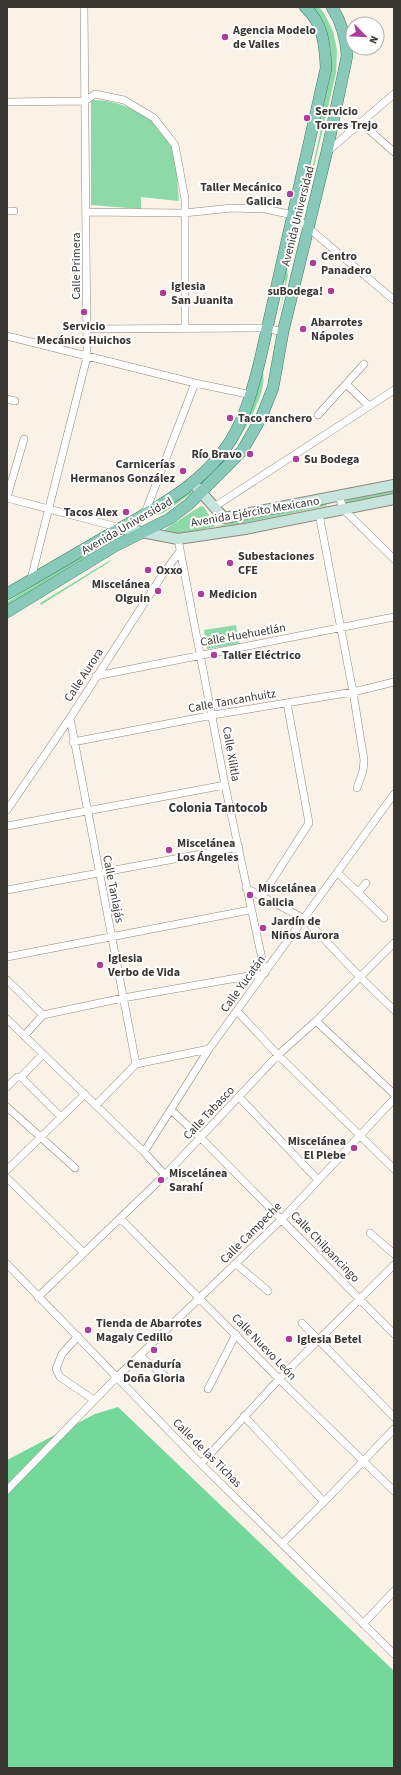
<svg xmlns="http://www.w3.org/2000/svg" width="401" height="1775" font-family="'Source Sans 3',sans-serif">
<style>
.green{fill:#8ddaa8}
.forest{fill:#75d89b}
.lines{fill:none;stroke-linecap:round;stroke-linejoin:round}
.street-casing{stroke:#8f877d;stroke-width:8}
.secondary-casing{stroke:#8f877d;stroke-width:12}
.primary-casing{stroke:#3a7e6c;stroke-width:12}
.street{stroke:#fff;stroke-width:7}
.secondary{stroke:#c4e4dc;stroke-width:10}
.primary{stroke:#89c9b9;stroke-width:11}
.poi-dot{fill:#ad3d99;stroke:#fff;stroke-width:1.5}
.labels{text-anchor:middle;dominant-baseline:central;stroke-width:4;stroke-linejoin:round;paint-order:stroke}
.poi-label{font-size:12px;font-weight:bold;fill:#3a3733;stroke:#fff;text-anchor:start}
.street-label{font-size:12px;fill:#3a3733;stroke:#fff}
.neighbourhood-label{font-size:13px;font-weight:bold;fill:#3a3733;stroke:#fff}
</style>
<rect width="100%" height="100%" fill="#faf2e6"/>
<path class="green" d="M312,7H319L324,13L333,31L337,50L336,73L305,205L304,206L320,133L319,121L331,71V50L326,31Z
M91,100C121,99 162,118 172,148C178,165 177,183 179,201L141,197V209L91,205Z
M293,236L287,268L288,276L279,315L285,283L283,273Z
M263,370C263,375 264,380 263,385C260,408 223,471 203,481L225,456Z
M394,490V495L346,504L345,502L347,500Z
M191,491L192,493L165,512L155,516Z
M328,503L326,506L240,524L214,527L240,520Z
M201,506L204,507L215,525L214,527L172,535L165,532V529Z
M107,540L109,542L7,607V602Z
M112,559L108,563L41,605L40,603Z
M236,625L239,644L207,649L204,630Z"/>
<path class="forest" d="M118,1407L394,1671V1768H7V1460L95,1414Z"/>
<g class="lines">
<defs>
<path id="street" d="M7,102L85,101L95,94L124,100L154,118L175,145L185,199V328
M360,122L394,152
M328,151L394,94
M7,211H14
M87,212L184,213L232,208L265,209L293,215L394,300
M88,329L266,328L283,332
M7,336L195,383L252,395
M346,384L369,406
M7,399L15,401
M318,415L364,364
M339,495L343,509L394,559
M7,497L24,439
M7,498L121,528
M214,507L394,390
M145,513L195,383
M319,514L353,692L364,760L363,771L357,788
M31,579L87,357L84,7
M96,676L394,617
M70,718L136,1064
M73,742L213,715L353,692L394,682
M7,810L70,718L163,574L180,551
M7,826L225,785
M338,873L384,918
M246,888L305,919L360,977L394,1010
M7,890L239,847
M358,893L366,883
M262,896L309,823L287,703
M7,957L250,910
M7,980L43,1015
M237,1011L278,1055L394,1169
M43,1015L123,998L265,973L225,785L178,539
M7,1019L144,1152L165,1175
M316,1021L394,1094
M24,1036L43,1015
M21,1077L61,1117
M7,1087L17,1077H21L43,1054
M239,1097L317,1179
M96,1105L136,1064L209,1049
M7,1107L75,1168
M171,1110L201,1138L394,1334
M144,1152L209,1049L394,794
M7,1170L85,1094
M7,1178L84,1253
M120,1218L279,1379L394,1491
M370,1233L394,1254
M7,1264L201,1464L394,1654
M236,1264L268,1291
M38,1297L165,1175L278,1055L316,1021L394,943
M302,1323L394,1417
M78,1336L62,1354L56,1369L60,1377L94,1400
M140,1356L170,1380
M208,1389L236,1334
M244,1416L324,1502
M201,1464L279,1379L394,1265
M7,1490L117,1377L282,1219L394,1099
M282,1544L324,1502L394,1429
M363,1624L394,1591"/>
<path id="secondary" d="M193,483L224,518L394,485
M121,528L178,539L245,529L394,499"/>
<path id="primary" d="M7,594C41,574 76,554 110,534C154,509 203,485 231,440C246,415 253,388 260,360L326,68C325,45 323,23 305,7
M7,612L115,546L169,519L189,504L242,451L261,418L273,388L283,332L327,151L347,56C346,38 342,23 332,7"/>
</defs>
<use href="#street" class="street-casing"/>
<use href="#secondary" class="secondary-casing"/>
<use href="#primary" class="primary-casing"/>
<use href="#street" class="street"/>
<use href="#secondary" class="secondary"/>
<use href="#primary" class="primary"/>
</g>
<g class="poi-dot">
<circle cx="225" cy="37" r="4"/>
<circle cx="307" cy="118" r="4"/>
<circle cx="290" cy="194" r="4"/>
<circle cx="313" cy="263" r="4"/>
<circle cx="331" cy="291" r="4"/>
<circle cx="163" cy="293" r="4"/>
<circle cx="84" cy="312" r="4"/>
<circle cx="303" cy="329" r="4"/>
<circle cx="230" cy="418" r="4"/>
<circle cx="250" cy="454" r="4"/>
<circle cx="296" cy="459" r="4"/>
<circle cx="183" cy="471" r="4"/>
<circle cx="126" cy="512" r="4"/>
<circle cx="230" cy="563" r="4"/>
<circle cx="148" cy="570" r="4"/>
<circle cx="158" cy="591" r="4"/>
<circle cx="201" cy="594" r="4"/>
<circle cx="214" cy="655" r="4"/>
<circle cx="169" cy="850" r="4"/>
<circle cx="250" cy="895" r="4"/>
<circle cx="263" cy="928" r="4"/>
<circle cx="100" cy="965" r="4"/>
<circle cx="354" cy="1148" r="4"/>
<circle cx="161" cy="1180" r="4"/>
<circle cx="88" cy="1330" r="4"/>
<circle cx="289" cy="1339" r="4"/>
<circle cx="154" cy="1350" r="4"/>
</g>
<g class="labels">
<g class="poi-label">
<text x="233" y="30">Agencia Modelo<tspan x="233" dy="14">de Valles</tspan></text>
<text x="315" y="111">Servicio<tspan x="315" dy="14">Torres Trejo</tspan></text>
<text x="282" y="187" text-anchor="end">Taller Mecánico<tspan x="282" dy="14">Galicia</tspan></text>
<text x="321" y="256">Centro<tspan x="321" dy="14">Panadero</tspan></text>
<text x="171" y="286">Iglesia<tspan x="171" dy="14">San Juanita</tspan></text>
<text x="323" y="291" text-anchor="end">suBodega!</text>
<text x="311" y="322">Abarrotes<tspan x="311" dy="14">Nápoles</tspan></text>
<text x="84" y="326" text-anchor="middle">Servicio<tspan x="84" dy="14">Mecánico Huichos</tspan></text>
<text x="238" y="418">Taco ranchero</text>
<text x="242" y="454" text-anchor="end">Río Bravo</text>
<text x="304" y="459">Su Bodega</text>
<text x="175" y="464" text-anchor="end">Carnicerías<tspan x="175" dy="14">Hermanos González</tspan></text>
<text x="118" y="512" text-anchor="end">Tacos Alex</text>
<text x="238" y="556">Subestaciones<tspan x="238" dy="14">CFE</tspan></text>
<text x="156" y="570">Oxxo</text>
<text x="150" y="584" text-anchor="end">Miscelánea<tspan x="150" dy="14">Olguin</tspan></text>
<text x="209" y="594">Medicion</text>
<text x="222" y="655">Taller Eléctrico</text>
<text x="177" y="843">Miscelánea<tspan x="177" dy="14">Los Ángeles</tspan></text>
<text x="258" y="888">Miscelánea<tspan x="258" dy="14">Galicia</tspan></text>
<text x="271" y="921">Jardín de<tspan x="271" dy="14">Niños Aurora</tspan></text>
<text x="108" y="958">Iglesia<tspan x="108" dy="14">Verbo de Vida</tspan></text>
<text x="346" y="1141" text-anchor="end">Miscelánea<tspan x="346" dy="14">El Plebe</tspan></text>
<text x="169" y="1173">Miscelánea<tspan x="169" dy="14">Sarahí</tspan></text>
<text x="96" y="1323">Tienda de Abarrotes<tspan x="96" dy="14">Magaly Cedillo</tspan></text>
<text x="297" y="1339">Iglesia Betel</text>
<text x="154" y="1364" text-anchor="middle">Cenaduría<tspan x="154" dy="14">Doña Gloria</tspan></text>
</g>
<g class="street-label">
<text transform="translate(298 216) rotate(-76)">Avenida Universidad</text>
<text transform="translate(76 266) rotate(-90)">Calle Primera</text>
<text transform="translate(255 512) rotate(-10)">Avenida Ejército Mexicano</text>
<text transform="translate(127 526) rotate(-30)">Avenida Universidad</text>
<text transform="translate(243 635) rotate(-10)">Calle Huehuetlán</text>
<text transform="translate(84 675) rotate(-57)">Calle Aurora</text>
<text transform="translate(232 701) rotate(-10)">Calle Tancanhuitz</text>
<text transform="translate(231 754) rotate(80)">Calle Xilitla</text>
<text transform="translate(113 889) rotate(79)">Calle Tanlajás</text>
<text transform="translate(243 984) rotate(-54)">Calle Yucatán</text>
<text transform="translate(209 1113) rotate(-47)">Calle Tabasco</text>
<text transform="translate(251 1233) rotate(-45)">Calle Campeche</text>
<text transform="translate(325 1247) rotate(46)">Calle Chilpancingo</text>
<text transform="translate(264 1347) rotate(46)">Calle Nuevo León</text>
<text transform="translate(207 1453) rotate(45)">Calle de las Tichas</text>
</g>
<g class="neighbourhood-label">
<text x="218" y="808">Colonia Tantocob</text>
</g>
</g>
<rect width="401" height="1775" fill="none" stroke="#3a3733" stroke-width="16"/>
<g transform="translate(365 36) rotate(114)"><circle r="19" fill="#ffffff" stroke="#b0afad"/>
<path d="M0-3L7 15L0 10L-7 15Z" fill="#ad3d99"/>
<text y="-6" font-size="11" font-weight="bold" text-anchor="middle" fill="#3a3733">N</text>
</g>
</svg>
